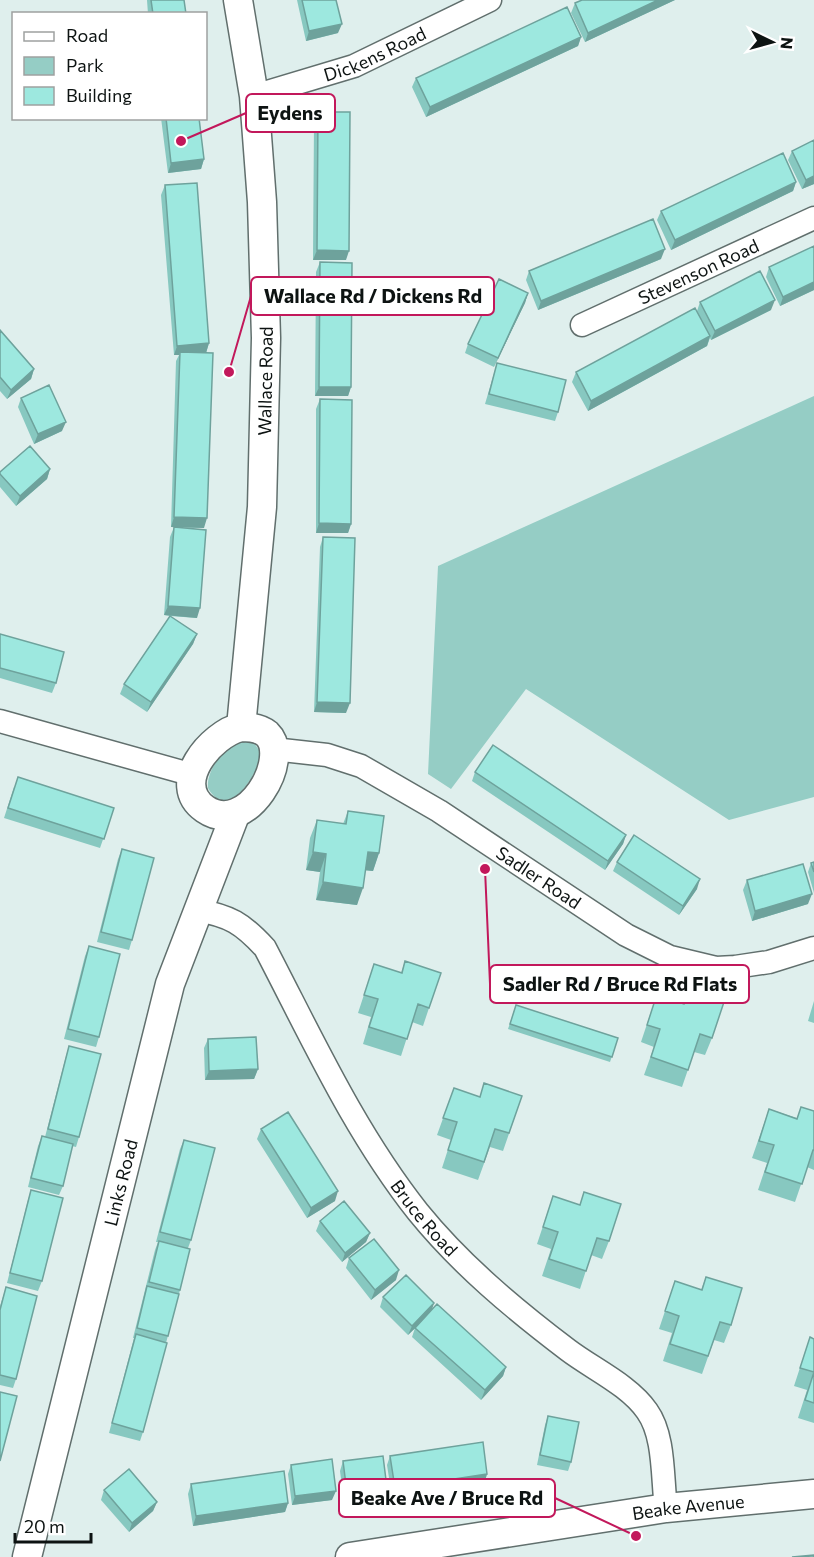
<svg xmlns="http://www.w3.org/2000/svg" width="814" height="1557" font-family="Commissioner,sans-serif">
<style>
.green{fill:#95cdc5}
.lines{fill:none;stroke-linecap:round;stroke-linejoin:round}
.minor-casing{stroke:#616f6d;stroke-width:25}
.tertiary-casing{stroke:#616f6d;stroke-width:31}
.minor{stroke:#fff;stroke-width:22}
.tertiary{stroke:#fff;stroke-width:28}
.wall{fill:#87c8c0}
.shaded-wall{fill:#6ea29c}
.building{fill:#9de8df;stroke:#6ea29c;stroke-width:1.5}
.labels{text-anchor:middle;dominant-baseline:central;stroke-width:4.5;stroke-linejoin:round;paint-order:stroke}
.street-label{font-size:18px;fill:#0d1312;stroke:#fff}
.leader{fill:none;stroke:#c2185b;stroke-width:2}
.callout-dot{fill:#c2185b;stroke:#fff;stroke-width:2}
.callout{fill:#fff;stroke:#c2185b;stroke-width:2}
.callout-label{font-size:20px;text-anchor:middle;font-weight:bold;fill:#0d1312}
</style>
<rect width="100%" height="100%" fill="#dfefed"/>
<path class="green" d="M814,396V797L729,820L526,689L451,789L428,774L438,566Z
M248,740L254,743L262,754C257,774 228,824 208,788C206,768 228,741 248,740Z"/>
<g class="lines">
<defs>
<g id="minor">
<path id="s1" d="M254,96L354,66L490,0"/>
<path id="s2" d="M582,325L814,218"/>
<path d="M0,721L193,775"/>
<path id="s3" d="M273,749L327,755L361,766L439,811L626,935L670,957L716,968L735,967L769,962L814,948"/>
<path id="s4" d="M197,910C230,916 242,923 265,948C312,1038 354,1131 418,1212C461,1265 514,1309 568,1350C593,1369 629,1385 647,1411C665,1436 662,1478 666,1508"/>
</g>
<g id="tertiary">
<path d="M238,0L254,96L262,202L266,338L262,507L241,727"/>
<path d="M241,727C249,727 260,728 267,734C292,758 247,838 205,809C169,784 211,734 241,727Z"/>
<path id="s5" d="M27,1557L170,984L235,815"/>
<path id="s6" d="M350,1557L666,1508L814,1494"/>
</g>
</defs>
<use href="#minor" class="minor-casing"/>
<use href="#tertiary" class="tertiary-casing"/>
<use href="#minor" class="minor"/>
<use href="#tertiary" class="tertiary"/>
</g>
<path class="wall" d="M147,0H184L186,14H148Z
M297,0H336L338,33L306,41Z
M582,0H675L585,42L571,13L575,3Z
M581,37L578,46L426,117L412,87L416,78Z
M318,112L346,260H313L314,122Z
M161,118H199L204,159L201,169L168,173Z
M814,140V184L802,189L788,160L792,151Z
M796,182L793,191L671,250L657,220L661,211Z
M165,185L209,343L206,353L204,528L171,527L176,361L179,355H174L161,195Z
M814,246V290L780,306L766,277L769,267Z
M661,259L538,310L526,280L529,271Z
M320,262L351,387L348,396H315L316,272Z
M528,293L525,303L494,367L465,353L468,344Z
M700,302L771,310L711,340L710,338L707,346L588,411L572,382L576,372L697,311Z
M0,330L34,369L31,379L7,399L0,391Z
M497,363L558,412L555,421L485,404Z
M21,398L62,431L34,444L18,407Z
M320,399L351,524L348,533H316V409Z
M50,469L47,479L16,506L0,487V472Z
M174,527L197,618L170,616L197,634L193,644L147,712L120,694L124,684L170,616L164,615L170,537Z
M323,537L346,713L314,712L320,547Z
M0,634L56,683L52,693L0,678Z
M475,772L626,835L623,844L605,870L472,781Z
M14,787L114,808L100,848L4,818Z
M348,811L379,853L373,871L365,870L357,905L316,900L320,872L306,870L310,838L317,820L343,824Z
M122,849L132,940L129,950L97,942L118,859Z
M617,862L697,889L679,915L613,871Z
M814,862V893L808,872L811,863Z
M747,880L808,904L752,921L743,890Z
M89,946L99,1037L96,1047L64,1039L85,956Z
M405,961L429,1008L423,1026L412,1022L401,1056L363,1044L371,1017L358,1013L374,964L401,973Z
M657,994L712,1038L705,1055L694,1052L682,1087L644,1075L654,1047L641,1042Z
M814,1001V1023L808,1021Z
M516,1005L618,1038L610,1062L508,1029Z
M208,1039L258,1069L254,1079L205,1080L204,1048Z
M69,1046L79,1137L76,1147L72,1146L63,1186L59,1195L28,1187L38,1146L42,1136L45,1137L66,1056Z
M454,1088L479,1097L522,1096L503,1151L490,1147L478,1180L442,1168L451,1140L437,1135Z
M801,1107L814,1111V1170L807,1167L795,1202L758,1190L767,1163L752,1158L769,1109L797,1118Z
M261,1129L335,1201L307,1218L257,1139Z
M184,1140L191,1240L188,1248L180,1290L166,1343L143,1432L140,1441L109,1433L134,1338H133L155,1250L158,1242H156L180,1149Z
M31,1190L42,1281L38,1291L7,1283L28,1200Z
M553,1196L609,1241L602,1259L591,1255L580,1289L542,1276L551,1249L537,1244Z
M320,1221L370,1233L366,1242L342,1262L316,1231Z
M349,1258L396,1280L371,1300L346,1268Z
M706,1277L731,1325L724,1343L714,1340L702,1374L663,1361L672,1333L659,1329L675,1281L701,1290Z
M6,1287L16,1379L13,1388L0,1385V1306Z
M383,1297L432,1309L506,1367L503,1376L481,1400L412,1337L415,1328L408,1335L380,1307Z
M810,1337L814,1339V1423L798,1418L807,1390L794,1386Z
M548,1416L571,1462L568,1471L537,1465L545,1425Z
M390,1456L487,1474L484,1484L392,1497L387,1465Z
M343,1461L384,1497L344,1502L340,1471Z
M291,1465L332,1500L292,1505L288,1474Z
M191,1484L288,1503L285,1512L193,1526L188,1494Z
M104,1490L157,1502L153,1511L129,1532L101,1500Z"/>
<path class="shaded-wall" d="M658,0H675L585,42L588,33Z
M342,24L338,33L306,41L309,31Z
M581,37L578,46L426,117L430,107Z
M204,159L201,169L168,173L171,163Z
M814,176V184L802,189L806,180Z
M796,182L793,191L671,250L675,240Z
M665,249L661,259L538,310L541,301Z
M317,250L349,251L346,260H313Z
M814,282V290L780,306L783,297Z
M528,293L525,303L494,367L498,358Z
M775,300L771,310L711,340L715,331Z
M710,336L707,346L588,411L591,401Z
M209,343L206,353L180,352L179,355H174L177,346Z
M34,369L31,379L7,399L11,390Z
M319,387H351L348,396H315Z
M66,422L62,431L34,444L38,434Z
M50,469L47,479L16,506L20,496Z
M174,517L207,518L204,528L171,527Z
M319,523L351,524L348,533H316Z
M168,606L200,608L197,618L164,615Z
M197,634L193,644L147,712L151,702Z
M317,702L350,703L346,713L314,712Z
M626,835L623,844L605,870L608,861Z
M313,852L326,854L320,872L306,870Z
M368,852L379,853L373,871L362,870Z
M700,879L697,889L679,915L683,906Z
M323,882L363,888L357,905L316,900Z
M812,894L808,904L752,921L755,911Z
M258,1069L254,1079L205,1080L209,1071Z
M338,1191L335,1201L307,1218L311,1208Z
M370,1233L366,1242L342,1262L345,1253Z
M399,1270L396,1280L371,1300L375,1290Z
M434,1303L431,1313L408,1335L412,1326Z
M506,1367L503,1376L481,1400L485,1390Z
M487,1474L484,1484L392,1497L395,1488Z
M387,1488L384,1497L344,1502L347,1493Z
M336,1491L332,1500L292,1505L295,1496Z
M157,1502L153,1511L129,1532L132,1523Z
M288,1503L285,1512L193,1526L196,1516Z"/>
<path class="building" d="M151,0H184L186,14H153Z
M302,0H336L342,24L309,31Z
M582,0H658L588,33L575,3Z
M567,7L581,37L430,107L416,78Z
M318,112H350L349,251L317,250Z
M166,118H199L204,159L171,163Z
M814,140V176L806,180L792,151Z
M783,153L796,182L675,240L661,211Z
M197,183L209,343L177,346L165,185Z
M653,219L665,249L541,301L529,271Z
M814,246V282L783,297L769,267Z
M320,262L352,263L351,387H319Z
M760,271L775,300L715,331L700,302Z
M499,279L528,293L498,358L468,344Z
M695,308L710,336L591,401L576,372Z
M0,330L34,369L11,390L0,377Z
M180,352L213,353L207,518L174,517Z
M497,363L566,380L558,412L489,394Z
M49,385L66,422L38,434L21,398Z
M320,399L352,400L351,524L319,523Z
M30,446L50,469L20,496L0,474V472Z
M174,527L206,530L200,608L168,606Z
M323,537L355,538L350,703L317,702Z
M170,616L197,634L151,702L124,684Z
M0,634L64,652L56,683L0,668Z
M493,745L626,835L608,861L475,772Z
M18,777L114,808L104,839L8,808Z
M348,811L384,816L379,853L368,852L363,888L323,882L326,854L313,852L317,820L346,824Z
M634,835L700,879L683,906L617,862Z
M122,849L154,858L132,940L101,932Z
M814,862V872L811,863Z
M803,864L812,894L755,911L747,880Z
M89,946L120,954L99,1037L68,1029Z
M405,961L441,973L429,1008L418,1004L407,1039L369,1027L378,999L364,995L374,964L402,973Z
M688,990L724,1002L712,1038L700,1034L688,1070L651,1057L660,1029L647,1025L657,994L684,1004Z
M516,1005L618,1038L612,1057L510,1024Z
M256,1037L258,1069L209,1071L208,1039Z
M69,1046L101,1054L79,1137L48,1129Z
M484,1083L522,1096L509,1133L495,1129L484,1162L448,1150L457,1122L443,1118L454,1088L480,1097Z
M801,1107L814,1111V1150H813L802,1184L765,1172L774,1145L759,1141L769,1109L797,1119Z
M288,1112L338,1191L311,1208L261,1129Z
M42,1136L73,1144L63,1186L31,1178Z
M184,1140L215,1148L191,1240L160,1232Z
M31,1190L63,1198L42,1281L10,1273Z
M584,1192L621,1204L609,1241L597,1238L586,1271L549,1259L558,1232L543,1227L553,1196L580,1205Z
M344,1201L370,1233L345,1253L320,1221Z
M374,1239L399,1270L375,1290L349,1258Z
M159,1241L190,1249L180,1290L149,1282Z
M406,1275L434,1303L412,1326L383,1297Z
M706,1277L742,1288L731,1325L720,1322L708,1356L670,1344L679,1316L665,1311L675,1281L702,1290Z
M147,1286L179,1294L168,1336L137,1328Z
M6,1287L37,1296L16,1379L0,1375V1310Z
M437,1304L506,1367L485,1390L415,1328Z
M136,1334L167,1343L143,1432L112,1423Z
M810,1337L814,1339V1403L805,1400L814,1372L800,1368Z
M0,1392L17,1396L0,1461Z
M548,1416L579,1422L571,1462L540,1455Z
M483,1442L487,1474L395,1488L390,1456Z
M383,1456L387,1488L347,1493L343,1461Z
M332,1459L336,1491L295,1496L291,1465Z
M129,1469L157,1502L132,1523L104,1490Z
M284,1471L288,1503L196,1516L191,1484Z
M814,1555V1557H792Z"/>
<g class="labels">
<g class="street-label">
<text stroke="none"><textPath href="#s1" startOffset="128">Dickens Road</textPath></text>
<text stroke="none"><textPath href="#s2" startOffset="128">Stevenson Road</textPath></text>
<text transform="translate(265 381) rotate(-89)">Wallace Road</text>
<text stroke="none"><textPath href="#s3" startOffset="300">Sadler Road</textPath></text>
<text stroke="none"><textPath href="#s5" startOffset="386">Links Road</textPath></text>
<text stroke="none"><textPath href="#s4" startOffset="394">Bruce Road</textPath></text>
<text stroke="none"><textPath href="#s6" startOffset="342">Beake Avenue</textPath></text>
</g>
</g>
<path class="leader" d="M181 141L246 113M229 372L251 296M485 869L490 984M636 1536L555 1498"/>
<g class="callout-dot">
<circle cx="181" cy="141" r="6"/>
<circle cx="229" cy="372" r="6"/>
<circle cx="485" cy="869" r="6"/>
<circle cx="636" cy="1536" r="6"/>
</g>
<g class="callout">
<rect x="246" y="94" width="89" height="38" rx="6"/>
<rect x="251" y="277" width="243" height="38" rx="6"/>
<rect x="490" y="965" width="259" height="38" rx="6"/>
<rect x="339" y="1479" width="216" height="38" rx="6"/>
</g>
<g class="callout-label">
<text x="290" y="120">Eydens</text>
<text x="373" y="303">Wallace Rd / Dickens Rd</text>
<text x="620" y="991">Sadler Rd / Bruce Rd Flats</text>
<text x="447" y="1505">Beake Ave / Bruce Rd</text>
</g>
<rect x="12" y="12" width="195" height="108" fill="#ffffff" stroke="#9ea1a0" stroke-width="1.5"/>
<rect x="24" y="32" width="30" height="9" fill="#ffffff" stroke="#9ea1a0" stroke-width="1.5"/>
<text x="66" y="42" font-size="18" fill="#0d1312">Road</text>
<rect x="24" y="57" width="30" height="18" fill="#95cdc5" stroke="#9ea1a0" stroke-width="1.5"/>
<text x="66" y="72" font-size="18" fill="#0d1312">Park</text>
<rect x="24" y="87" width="30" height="18" fill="#9de8df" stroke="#9ea1a0" stroke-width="1.5"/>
<text x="66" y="102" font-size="18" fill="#0d1312">Building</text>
<g transform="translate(772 42) rotate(95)" stroke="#ffffff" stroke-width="4.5" paint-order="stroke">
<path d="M0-4.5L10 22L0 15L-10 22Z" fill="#0d1312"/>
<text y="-9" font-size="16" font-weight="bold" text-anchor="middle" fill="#0d1312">N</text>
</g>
<path d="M15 1533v9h76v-9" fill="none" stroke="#0d1312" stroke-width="3"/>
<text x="24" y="1533" font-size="18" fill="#0d1312" stroke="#ffffff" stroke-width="4.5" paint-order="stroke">20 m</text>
</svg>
